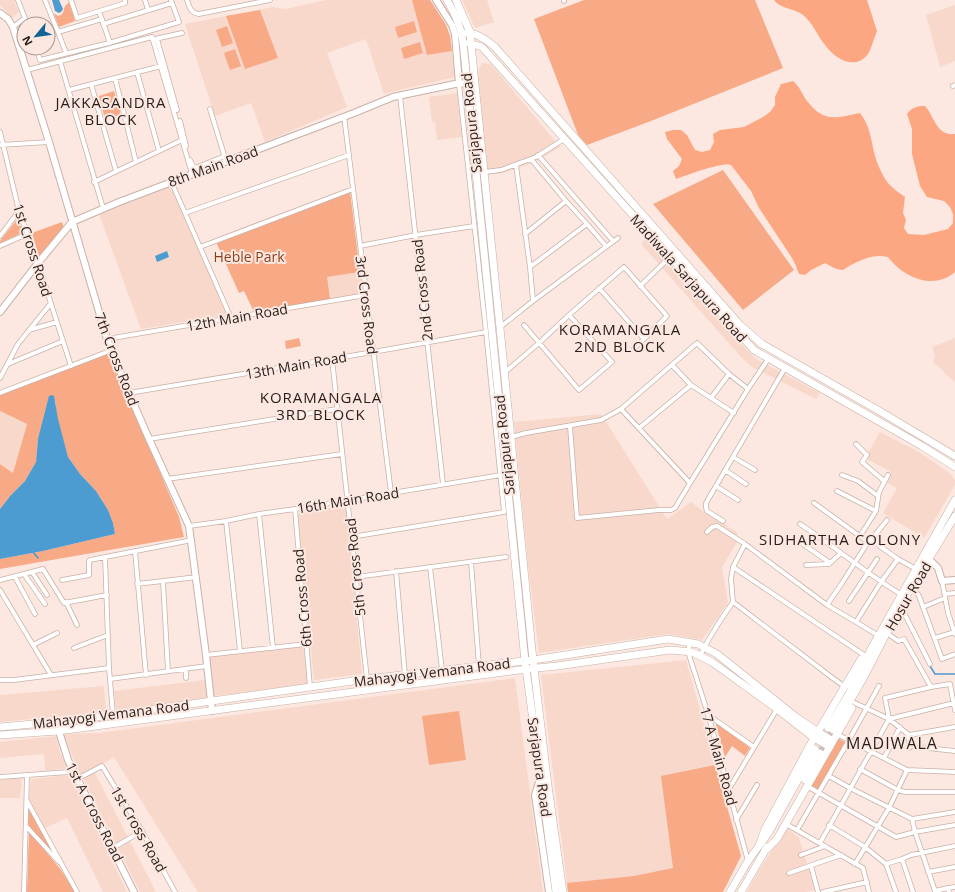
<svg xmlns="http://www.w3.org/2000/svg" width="955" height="892" font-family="'Open Sans',sans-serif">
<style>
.built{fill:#f8d8cb}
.green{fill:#f8a986}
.forest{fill:#fca782}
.water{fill:#4c9bd1}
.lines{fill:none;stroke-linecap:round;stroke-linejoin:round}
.stream{stroke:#4c9bd1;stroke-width:1.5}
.primary-tunnel{stroke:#d1c0b9;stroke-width:7;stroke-dasharray:7 3.5;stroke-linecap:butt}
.street-casing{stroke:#c8b1a8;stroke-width:5.5}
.secondary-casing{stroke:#c8b1a8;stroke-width:8}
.primary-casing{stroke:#c8b1a8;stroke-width:8}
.street{stroke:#fff;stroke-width:4}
.secondary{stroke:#fff;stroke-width:6}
.primary{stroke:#fff;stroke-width:7}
.labels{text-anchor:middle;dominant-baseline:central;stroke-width:4;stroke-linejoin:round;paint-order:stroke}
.street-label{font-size:14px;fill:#271e1b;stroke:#fce8e0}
.park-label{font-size:14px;fill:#8a3f1a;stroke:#fce8e0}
.neighbourhood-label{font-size:15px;letter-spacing:1px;fill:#271e1b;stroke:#fce8e0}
.quarter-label{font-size:16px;letter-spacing:1px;fill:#271e1b;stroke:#fce8e0}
</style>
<rect width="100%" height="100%" fill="#fce8e0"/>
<path class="built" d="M0,0H14L19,12L12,18L5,10L0,5Z
M326,0H430L446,25L450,36L455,77L391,92L384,94L366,39L327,53L347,107L265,142L251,103L215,116L185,24L273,7L286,9Z
M462,0H487L494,22L475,28Z
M955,5V61L940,67L926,15Z
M482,63L491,64L560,147L533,163L503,173L486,175L476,77Z
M457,93L462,137L437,140L435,122H432L429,97Z
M170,184L227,315L141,329L99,214Z
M646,237L745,348L756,359L820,393L816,399L752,367L741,357L641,244Z
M360,272L364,293L330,299L326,277Z
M955,338V382L933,362L935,355L932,347Z
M0,411L27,424L13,473L0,464Z
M601,414L667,519L691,502L700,509L738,533L736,537L739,539L722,567L728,603L702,640L668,634L539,653L528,565L514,422Z
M880,432L919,452L951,474L955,480V485L924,538L883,513L897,488L886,482L891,472L865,458Z
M346,505L362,674L314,680L297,514Z
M303,645L308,684L214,696L209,657Z
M686,660L741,856L723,892H568L541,675Z
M515,678L543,892H198L114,757L81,776L63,734L99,733Z
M205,680L207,699L116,711L114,691Z
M104,686L106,712L0,722V695Z
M56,736L60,752L67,768L45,771L44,754L0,758V742Z
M95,773L156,892H140L83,778Z
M70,775L127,892H103L67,818L45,828L29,799L31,779Z
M22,778L20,798H0V780Z
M787,828L799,838L815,890L806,892H747L759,870Z"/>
<path class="green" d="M412,0H430L446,25L450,36L452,51L427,55Z
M584,0H755L783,68L651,121L587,145L578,135L534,19Z
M69,2L75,21L59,27L54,14H55L58,16C64,15 63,11 65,6C66,5 68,4 69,2Z
M260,10L278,58L245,69L226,16Z
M414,21L417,32L398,38L395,27Z
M227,26L233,43L222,47L216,30Z
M420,42L423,53L404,59L401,48Z
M235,49L241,66L230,70L224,53Z
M114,91L121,115L105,119L99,96Z
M723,170L794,270L743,310L653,204Z
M350,191L360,272L327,277L330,299L254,312L244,291L239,293L216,242Z
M19,217L24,232L0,243V241Z
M62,222L64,228L39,256L32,233Z
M299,338L301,346L286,349L285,341Z
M109,350L129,400L179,517L184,537L0,569V559L43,551L115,534L113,523L108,510L96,491L80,474L68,457L57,419L55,400L38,439L36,462L25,481L11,495L0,509V464L13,473L27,424L0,411V393Z
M459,711L466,760L429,765L422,716Z
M715,721L750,748L745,756L732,746L725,757Z
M838,738L845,742L818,790L811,785Z
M715,765L741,856L723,892H568L567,883L634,876L673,868L661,776Z
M29,806L55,855L28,825Z
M29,831L61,870L75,892H27Z"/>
<path class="forest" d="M774,0H867L877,31C874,38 872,47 868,54C855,71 835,59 825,45C817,35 813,23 803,15C794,8 780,9 774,0Z
M793,81C800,87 802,94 807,101C824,123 836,118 860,113C870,125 871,140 875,156C878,166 885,182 893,188C896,191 901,194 905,197L903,213L906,220L904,228L908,234L924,235L948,229L953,223V214L950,207L944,201L927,197L920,186L912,154V129L907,114C912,107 917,106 925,106C935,117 936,136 955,134V272C933,291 903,277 888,257C874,254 863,259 851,265C849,266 845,269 843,270C837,270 830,266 825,263L811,270L805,275L799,274L796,266L792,258L759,208L751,191L731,165C721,162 688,175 676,179L673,171L679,166L682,159L667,139L665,132L673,130H681L687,135L695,150L702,152L710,150L714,142L713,134L720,130L744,127L763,117L770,112L775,105V97L781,84Z"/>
<path class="water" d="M52,0H59L63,9L61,12L59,13L55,11Z
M167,251L169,257L157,262L155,256Z
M52,395L54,396L58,419L68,457L80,474L96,491L108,510L113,523L115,534L43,551L0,559V509L11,495L25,481L36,462L38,439L49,396Z"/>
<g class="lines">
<path class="stream" d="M33,552L38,558
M930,666L935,674H955"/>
<path class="primary-tunnel" d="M820,753L833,730"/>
<defs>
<path id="street" d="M18,0L27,24
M45,0L58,32L102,19
M71,0L77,18L125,3V0
M145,0L148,10
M187,0C189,7 191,13 199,14L270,0
M564,0V1
M99,11L110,43
M103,24L172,3
M13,27L25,18
M58,32L66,53
M155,39L182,33
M157,39L177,110
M36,48L40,60L109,43L179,22L171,0
M60,61L103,208
M27,70L152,37L192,174
M137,72L159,151
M115,78L136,162
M91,84L116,171
M953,86L955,85
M69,90L161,66
M400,96L443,484
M210,109L225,158
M344,116L391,493
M180,121L186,146
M0,132L19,211L38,263L71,366
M0,145L49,142
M538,155L613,241
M531,159L566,201L587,224L606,246
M190,160L193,166L195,168L225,156
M516,165L530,267L533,301
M484,172L501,170L536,157L564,139
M171,181L231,318
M94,182L182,140
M185,213L349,155
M525,234L566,201
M0,236L19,211
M0,246L27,234
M360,246L416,235L474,226
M200,247L353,189
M530,267L587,224
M640,286L670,257
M569,315L624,267L667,316L644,339L599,288
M499,328L533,301L618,238
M29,330L57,322
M107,339L366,295
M634,348L644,339
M332,359L367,679
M8,364L63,341
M672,365L691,385L734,413
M504,373L539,343L569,315L612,362L579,390L524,325
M0,378L18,344L51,303
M748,389L769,358
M0,393L112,350
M129,393L373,352L486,332
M711,398L729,374
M570,426L577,518L659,510H671L675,508L690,483
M639,428L691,385
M511,437L526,433L601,420L621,409L690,483L748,389L729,374L697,343L621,409
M149,439L337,409
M856,444L867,455L862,462L884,481
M733,457L755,470
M725,470L746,484
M842,475L858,481L878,496
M167,479L342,454
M716,486L738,500
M837,491L876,511
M814,503L868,542
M295,509L310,687
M259,514L273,648
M226,521L240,651
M723,521L707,511L706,508V503L785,368
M800,524C835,547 867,574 902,595
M189,526L226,521L259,514L295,509L501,475
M707,532L712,527L717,526L745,544L827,605L842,583L868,542L871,540L887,520
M860,536L876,511L879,492L888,475
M351,537L504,512L486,332L459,84
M871,540L898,559L916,569
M800,542L830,563
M135,551L146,675
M105,557L109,668L113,715
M471,562L479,666
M806,565L829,564L841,553
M430,567L442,670
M733,567L864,655
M396,571L405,675
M32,572L47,595
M24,574L45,604
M15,577L35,614
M356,577L506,557
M0,580L43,569L64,603L107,595
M62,580L89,575V561L90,560L192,540
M942,581L948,613L955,634
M137,584L163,581
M912,587L919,596L942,659L955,654
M0,590L51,675
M945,594L955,593
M849,601L877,559
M66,602L77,625
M733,602L830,676L845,687
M733,602L731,579L733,567L745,544
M827,605L856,622L879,636
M901,607L930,664
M923,607L945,598
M856,622L881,582L898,559
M887,633L898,641L904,639L931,687
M935,638L955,632
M690,642L688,652L708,714L748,861
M33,645L57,633
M74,648L108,635
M206,655L306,644
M700,656C709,637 721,619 733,602
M186,669V678
M168,671L163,581L197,577
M110,679L207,666
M0,680H14L109,668
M855,703L889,719L909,735
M708,715L754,747
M889,719L885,698L931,687L950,684L955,710
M889,719L954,703
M837,734L907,770L955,772
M909,735L955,727
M909,746L955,751
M909,748V735
M884,758L900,727
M860,769L898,790L905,792H955
M829,776L850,788L912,819L915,832L935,891L948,888L949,892
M0,777L69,772L73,770
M77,779L102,766L142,831L175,892
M807,786L896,837L915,832L955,825
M729,789L777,709
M27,801L77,892
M912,819L955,812
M736,820L757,785
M786,824L863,868L869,892
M829,825L865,847L886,864
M26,826L59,862
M797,830L849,740L879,686
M820,843L889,719
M113,848L142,831
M801,855L825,846
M902,859L913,892
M855,864L889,808L907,770
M886,864L902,859L911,855L955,846
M886,864L896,892
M811,866L818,892
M928,872L955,867
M789,873L841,855
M948,888L955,887
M24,892L27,775
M823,892L867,882"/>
<path id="secondary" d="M436,0L452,25L455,34L459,84
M0,13L8,19L13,27L49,142L107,339L129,393L149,439L189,526L206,655L212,711
M0,312L38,263L72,222L119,202L354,113L393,97L455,84L467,83
M929,559L938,568L942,581L955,580
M56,722L68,760L134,892
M540,779L535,795L549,892"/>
<path id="primary" d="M447,0C455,14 461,26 463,42L525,661L556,892
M456,0L470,32L471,43L475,84L500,328L533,660L548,786L563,892
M466,33C476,32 488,41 495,47L740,325L762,344L876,409L955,456
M469,43L482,47L754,350L922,446L955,467
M905,598L955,516
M0,727L56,722L113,715L367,679L533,660L668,639L698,644L717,654L796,717L818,732L833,741
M828,728L849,694L871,649L955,500
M833,730L864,677L900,607
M0,735L58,731L527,669L557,666L670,650L692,652L712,662L777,709L814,738L830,747
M805,780L820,753
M759,846L765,829L810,745L861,659
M766,850L777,839L852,708
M730,892L748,861L769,832L815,749
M741,892L767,847"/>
</defs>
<use href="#street" class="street-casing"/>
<use href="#secondary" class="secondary-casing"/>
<use href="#primary" class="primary-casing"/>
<use href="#street" class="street"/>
<use href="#secondary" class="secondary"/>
<use href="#primary" class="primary"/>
</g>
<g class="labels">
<g class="street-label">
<text transform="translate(471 123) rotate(-96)">Sarjapura Road</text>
<text transform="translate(213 166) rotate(-20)">8th Main Road</text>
<text transform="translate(33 250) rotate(72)">1st Cross Road</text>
<text transform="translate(689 278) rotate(48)">Madiwala Sarjapura Road</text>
<text transform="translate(422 290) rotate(-96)">2nd Cross Road</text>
<text transform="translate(367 305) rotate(83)">3rd Cross Road</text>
<text transform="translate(237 317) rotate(-10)">12th Main Road</text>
<text transform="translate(117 359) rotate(69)">7th Cross Road</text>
<text transform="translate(296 365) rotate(-10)">13th Main Road</text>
<text transform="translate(504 445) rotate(-96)">Sarjapura Road</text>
<text transform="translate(348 500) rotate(-9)">16th Main Road</text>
<text transform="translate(355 567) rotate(-96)">5th Cross Road</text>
<text transform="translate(908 596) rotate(-60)">Hosur Road</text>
<text transform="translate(302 598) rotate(-95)">6th Cross Road</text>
<text transform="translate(432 672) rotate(-7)">Mahayogi Vemana Road</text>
<text transform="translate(111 714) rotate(-7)">Mahayogi Vemana Road</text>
<text transform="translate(719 756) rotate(74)">17 A Main Road</text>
<text transform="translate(540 767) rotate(82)">Sarjapura Road</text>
<text transform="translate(95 812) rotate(63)">1st A Cross Road</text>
<text transform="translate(139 829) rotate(60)">1st Cross Road</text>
</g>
<g class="park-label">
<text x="249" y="256">Heble Park</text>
</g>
<g class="neighbourhood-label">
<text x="111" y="102">JAKKASANDRA<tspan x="111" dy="17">BLOCK</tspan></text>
<text x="620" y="329">KORAMANGALA<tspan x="620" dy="17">2ND BLOCK</tspan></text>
<text x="321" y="397">KORAMANGALA<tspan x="321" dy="17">3RD BLOCK</tspan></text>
<text x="840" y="539">SIDHARTHA COLONY</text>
</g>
<g class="quarter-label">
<text x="892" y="743">MADIWALA</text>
</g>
</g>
<g transform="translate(36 36) rotate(241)"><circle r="19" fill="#fce8e0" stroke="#a79791"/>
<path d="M0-3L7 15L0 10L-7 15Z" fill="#116596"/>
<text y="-6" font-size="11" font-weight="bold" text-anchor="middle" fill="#271e1b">N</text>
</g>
</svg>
